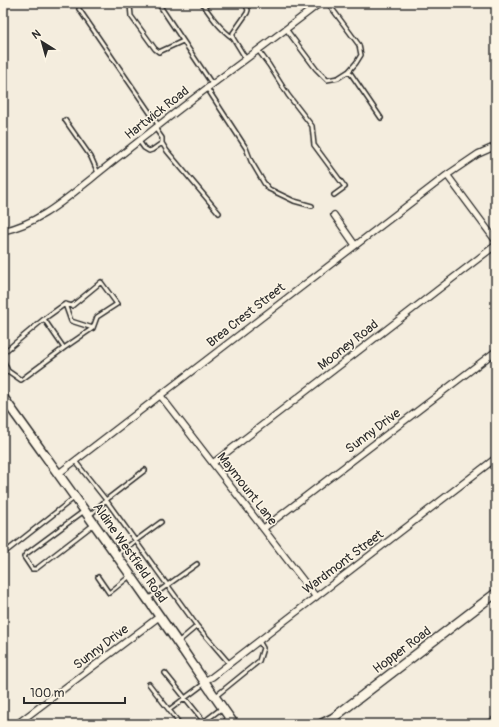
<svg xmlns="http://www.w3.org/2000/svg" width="499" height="727" font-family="Pangolin,sans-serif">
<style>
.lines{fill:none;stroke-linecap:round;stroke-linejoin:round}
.lane-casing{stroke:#2b2b2b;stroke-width:6}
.street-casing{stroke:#2b2b2b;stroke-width:8}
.secondary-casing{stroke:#2b2b2b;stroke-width:11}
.lane{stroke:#fcf5e5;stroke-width:3}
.street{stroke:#fcf5e5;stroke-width:5.5}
.secondary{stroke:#fcf5e5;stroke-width:8}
.labels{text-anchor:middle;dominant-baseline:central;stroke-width:3;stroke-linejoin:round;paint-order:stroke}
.street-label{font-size:13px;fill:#2b2b2b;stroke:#fcf5e5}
</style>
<rect width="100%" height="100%" fill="#f4edde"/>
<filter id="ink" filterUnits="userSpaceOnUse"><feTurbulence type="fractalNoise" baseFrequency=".025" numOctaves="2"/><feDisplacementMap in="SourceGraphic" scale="8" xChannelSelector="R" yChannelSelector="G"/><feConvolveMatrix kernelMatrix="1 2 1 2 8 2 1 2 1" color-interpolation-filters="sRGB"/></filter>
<g filter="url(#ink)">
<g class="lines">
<defs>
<path id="lane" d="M133,3L130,5L131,16L155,49L159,52L183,41
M158,3L212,84
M202,3C211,16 220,29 233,38
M245,3L248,10L247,13L233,33V38L246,59
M328,3L359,45L361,55L356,63L349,71L381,118
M79,9L159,126
M286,29L316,69L327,80L338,78L349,71
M258,50L269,65L288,95L312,126L314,145L345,187L334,195
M207,88L246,148L251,161L264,183L269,189L294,201L312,206
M65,120L91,157L98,173
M155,128L162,138V143L167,151L219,213
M139,141L144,148L149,151L152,150L162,143
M3,223L5,230
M65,304L71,321L93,328
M44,319L64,348
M3,353L44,319L65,304L72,306L101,282L117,304L97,317L93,328L64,348L21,380L8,371L3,360
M3,375L8,371
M75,461L106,500L197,626L229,663
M84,511L26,554L24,557L32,569H36L93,525
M89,516L106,500L145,470
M3,554L74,498
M116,555L161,522
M98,577L109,593L130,576
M148,599L197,564
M178,642L197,626
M165,673L206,724
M149,684L169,710
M216,696L259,661L263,648L259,641
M180,724L169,710L205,683
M201,724L222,708"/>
<path id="street" d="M447,175L496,241
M334,215L355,245
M3,231C39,223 63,201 91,179C113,161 135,144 158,126C211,84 266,45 320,3
M160,395L316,597
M213,463L496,245
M58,474L447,175L478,154L496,146
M264,528L496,351
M204,681L212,677L496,458
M17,724L160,616
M489,724L496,719"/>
<path id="secondary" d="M3,397C51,464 99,530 146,597C176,639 204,682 234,724
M321,724L333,718L496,593"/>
</defs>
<use href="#lane" class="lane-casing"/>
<use href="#street" class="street-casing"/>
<use href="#secondary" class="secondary-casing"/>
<use href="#lane" class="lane"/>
<use href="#street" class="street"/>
<use href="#secondary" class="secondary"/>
</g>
</g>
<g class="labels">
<g class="street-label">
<text transform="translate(157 113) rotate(-38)">Hartwick Road</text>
<text transform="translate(246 315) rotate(-38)">Brea Crest Street</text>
<text transform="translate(348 345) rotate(-38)">Mooney Road</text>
<text transform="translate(373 431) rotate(-37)">Sunny Drive</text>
<text transform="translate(247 489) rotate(52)">Maymount Lane</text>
<text transform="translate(130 553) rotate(55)">Aldine Westfield Road</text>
<text transform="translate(343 562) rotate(-37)">Wardmont Street</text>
<text transform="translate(101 647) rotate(-37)">Sunny Drive</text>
<text transform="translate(402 650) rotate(-37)">Hopper Road</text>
</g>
</g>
<rect width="499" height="727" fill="none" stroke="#fcf5e5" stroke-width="16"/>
<rect x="8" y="8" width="483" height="711" fill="none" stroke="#2b2b2b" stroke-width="1.5" filter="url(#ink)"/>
<g transform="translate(42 42) rotate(323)" stroke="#fcf5e5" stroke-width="3" paint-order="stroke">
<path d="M0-3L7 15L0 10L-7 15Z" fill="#2b2b2b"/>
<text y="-6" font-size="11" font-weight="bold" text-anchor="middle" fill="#2b2b2b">N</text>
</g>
<path d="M24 697v6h101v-6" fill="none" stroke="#2b2b2b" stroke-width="2"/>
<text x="30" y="697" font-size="12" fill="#2b2b2b" stroke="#fcf5e5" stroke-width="3" paint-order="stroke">100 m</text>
</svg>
